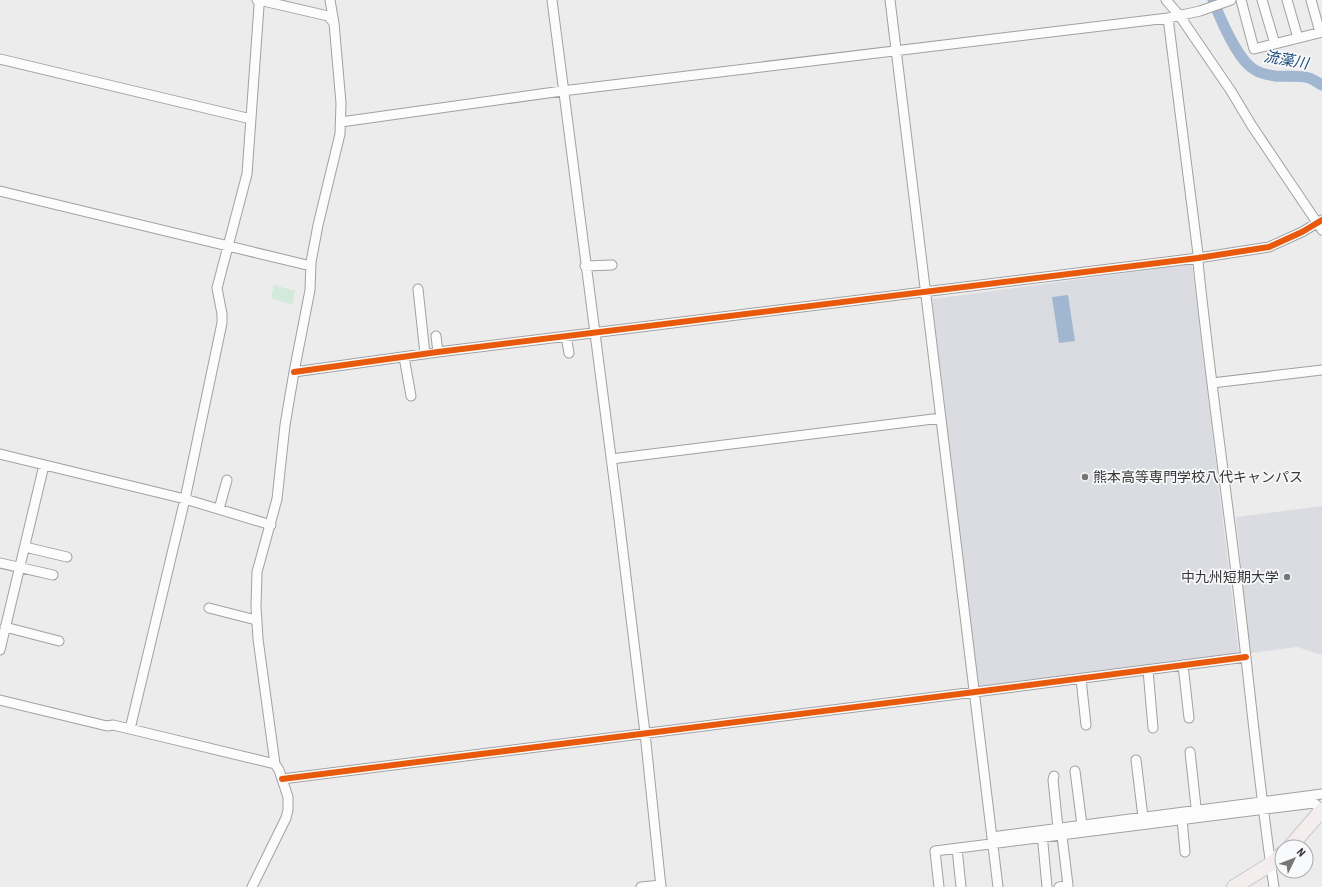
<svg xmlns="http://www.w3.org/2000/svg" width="1322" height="887" font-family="'Roboto Condensed','Noto Sans JP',sans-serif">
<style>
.built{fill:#dbdce2}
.green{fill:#d2e9db}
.water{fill:#a0b6d1}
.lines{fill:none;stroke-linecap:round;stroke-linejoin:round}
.river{stroke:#a0b6d1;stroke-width:11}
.minor-casing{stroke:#a1a1a1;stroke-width:11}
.highway-casing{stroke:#c8c8c9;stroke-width:16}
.minor{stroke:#fcfcfc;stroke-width:9}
.highway{stroke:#f4edee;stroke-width:14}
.cycleway-casing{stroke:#f8f9fb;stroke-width:8}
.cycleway{stroke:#e8590c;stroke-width:6}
.poi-dot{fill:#767677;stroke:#f8f9fb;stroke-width:1.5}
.labels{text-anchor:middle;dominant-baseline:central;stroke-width:3.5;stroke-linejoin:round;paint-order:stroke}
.poi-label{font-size:14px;fill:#363637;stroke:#f8f9fb;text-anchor:start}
.water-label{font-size:15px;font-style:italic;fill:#1a4879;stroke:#f8f9fb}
</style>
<rect width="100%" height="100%" fill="#ececed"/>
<path class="built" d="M1192,264L1239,654L1183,665L978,686L932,299Z
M1322,506V655L1297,647L1250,653L1236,517Z"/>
<path class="green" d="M274,285L295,291L292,305L271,298Z"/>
<path class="water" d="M1068,295L1075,341L1059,343L1052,297Z"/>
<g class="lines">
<path class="river" d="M1213,0C1220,18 1238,61 1255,70C1261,74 1268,75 1275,76C1284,77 1302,75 1309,78C1313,79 1318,83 1322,85"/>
<defs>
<path id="minor" d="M259,0L328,16L334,23
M552,0L619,519L645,733L661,887
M890,0L998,887
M1166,0L1179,15L1231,91L1252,126L1322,230
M1241,0L1254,49L1322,32
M1262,0L1275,44
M1287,0L1298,38
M1311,0L1320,32
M1168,18L1198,254V262C1209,371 1225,480 1238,589C1250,688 1259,788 1274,887
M0,59L251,119
M341,122L562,91L1168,18L1200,11L1231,0
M0,191L311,266
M585,266L612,265
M418,289L425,354
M436,336L438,352
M566,336L569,353
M404,357L411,396
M294,372L438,352L1198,258L1269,247L1302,232L1322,220
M1212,383L1322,370
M0,454L185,499L271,525
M611,459L941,418
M219,509L227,480
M25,547L67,557
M0,563L53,575
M209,608L252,619H257
M5,627L59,641
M0,650L44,465
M1183,665L1189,718
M1148,670L1153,728
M1081,679L1086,725
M0,700L107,726L113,725L130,729L275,764
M130,729L185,499L222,323V314L217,288L247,174L259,6V0H257
M1190,752L1197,816
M1136,760L1143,817
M1075,771L1082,825
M1054,776L1053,780L1058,828
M282,779L975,692L1246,657
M1182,819L1185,852
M1042,833L1047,887
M992,837L1322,794
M957,848L961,887
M252,887L286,818L288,810V797L279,770L275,764L258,639L256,607L257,572L277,499L285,425L294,372L310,290L311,262L318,225L340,134L341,103L334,23L330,0
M641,887L661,885
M939,887L935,851L1314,803L1322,810
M1059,887L1068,885L1061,828"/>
<path id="highway" d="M1290,847L1322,810
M1234,887L1271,864L1282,854"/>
</defs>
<use href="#minor" class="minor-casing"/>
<use href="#highway" class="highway-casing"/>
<use href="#minor" class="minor"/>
<use href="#highway" class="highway"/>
<defs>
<path id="cycleway" d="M294,372L438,352L1198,258L1269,247L1302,232L1322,220
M282,779L975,692L1246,657"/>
</defs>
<use href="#cycleway" class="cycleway-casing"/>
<use href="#cycleway" class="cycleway"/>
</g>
<g class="poi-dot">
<circle cx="1085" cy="477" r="4"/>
<circle cx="1287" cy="577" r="4"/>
</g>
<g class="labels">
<g class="poi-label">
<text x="1093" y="477">熊本高等専門学校八代キャンパス</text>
<text x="1279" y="577" text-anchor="end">中九州短期大学</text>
</g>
<g class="water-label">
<text transform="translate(1286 60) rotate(10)">流藻川</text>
</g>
</g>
<g transform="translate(1294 859) rotate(47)"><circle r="19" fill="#f8f9fb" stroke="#aaabad"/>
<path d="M0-3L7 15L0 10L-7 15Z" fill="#767677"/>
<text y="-6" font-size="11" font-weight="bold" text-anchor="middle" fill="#363637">N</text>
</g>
</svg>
